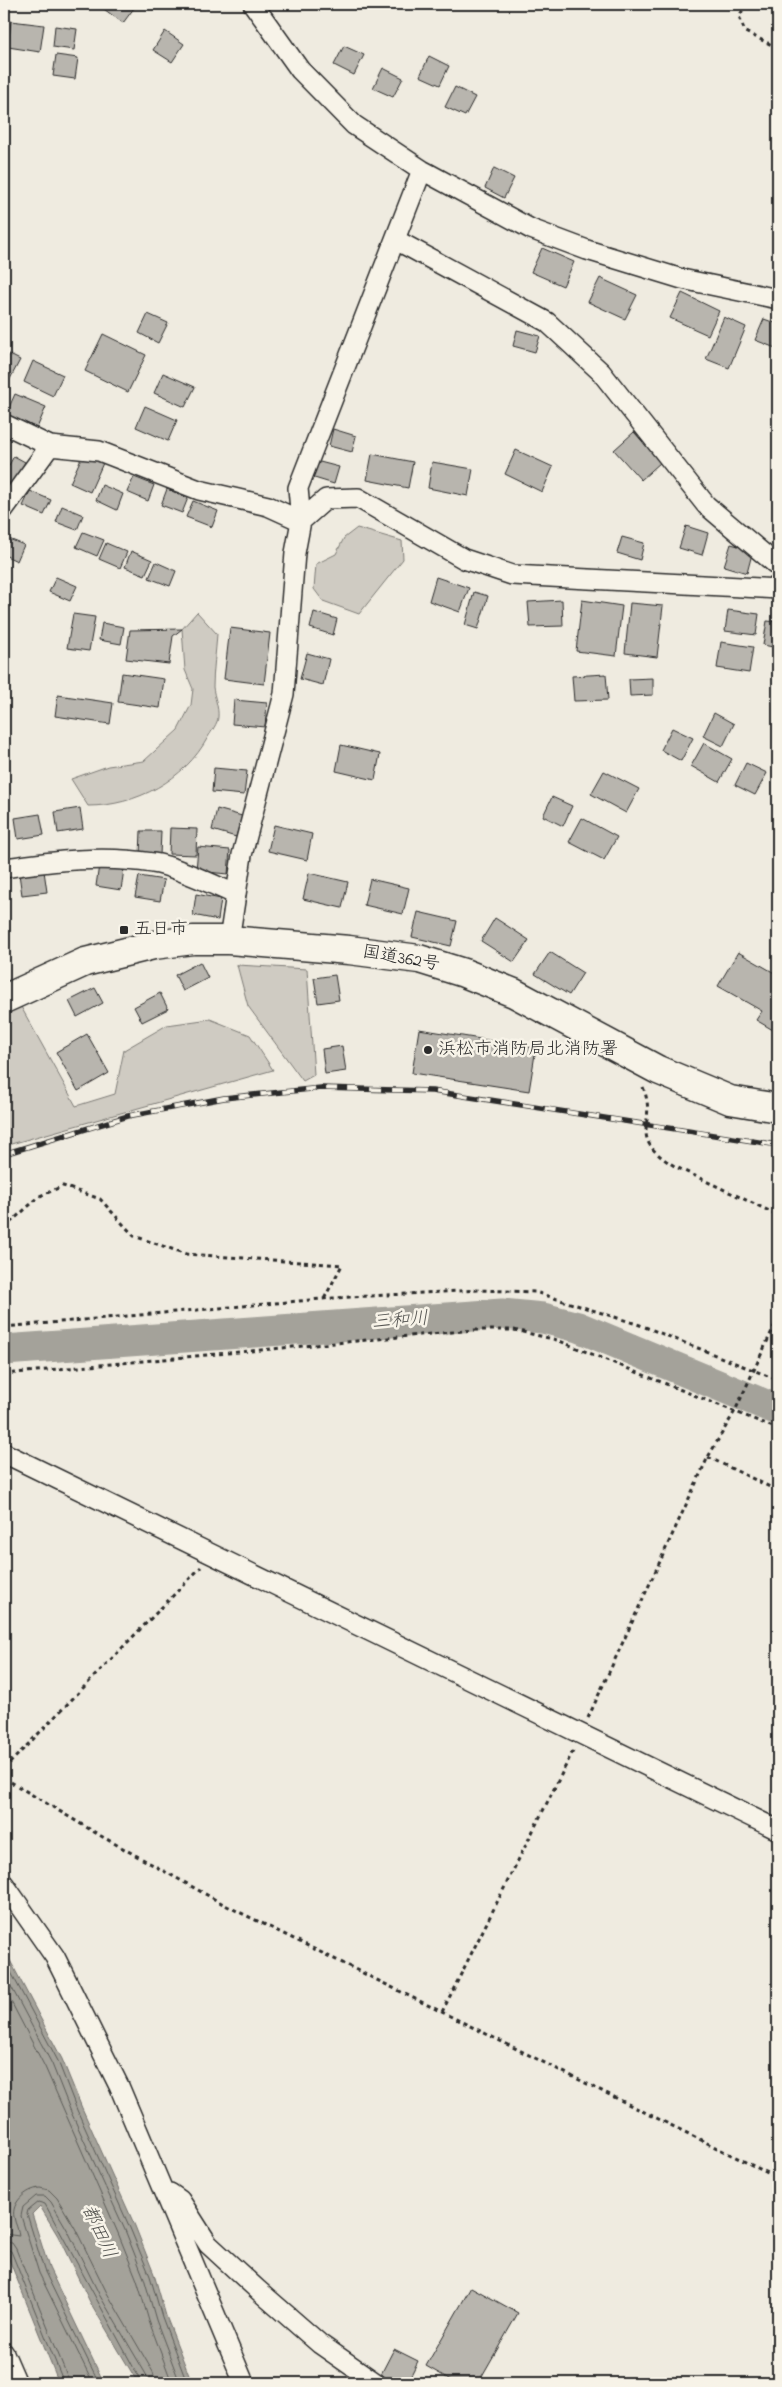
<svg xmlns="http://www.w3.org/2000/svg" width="782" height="2387" font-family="'Indie Flower','Klee One',sans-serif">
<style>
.green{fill:#cfcbc2;stroke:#7d7b76}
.water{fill:#a4a29a;stroke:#74726e}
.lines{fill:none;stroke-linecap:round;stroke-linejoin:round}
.shore{stroke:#5b5b57;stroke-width:1}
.river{stroke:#a4a29a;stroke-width:31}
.building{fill:#b8b5ae;stroke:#2b2b2b}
.minor-casing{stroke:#2b2b2b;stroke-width:22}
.highway-casing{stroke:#2b2b2b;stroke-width:31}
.path{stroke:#2b2b2b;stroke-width:3;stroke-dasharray:4 4;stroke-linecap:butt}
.minor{stroke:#f7f3e8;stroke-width:19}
.highway{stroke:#f7f3e8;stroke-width:28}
.rail-casing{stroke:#2b2b2b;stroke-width:5.5}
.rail{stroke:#f7f3e8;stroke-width:4;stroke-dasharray:11;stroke-linecap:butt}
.poi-dot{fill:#2b2b2b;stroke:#f7f3e8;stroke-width:2}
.labels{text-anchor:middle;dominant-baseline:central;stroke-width:5;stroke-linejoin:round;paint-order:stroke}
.poi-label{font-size:18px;fill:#2b2b2b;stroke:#f7f3e8;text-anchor:start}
.street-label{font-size:18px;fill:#2b2b2b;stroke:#f7f3e8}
.water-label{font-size:19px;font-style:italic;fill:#555552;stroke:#f7f3e8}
</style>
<rect width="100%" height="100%" fill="#efebe0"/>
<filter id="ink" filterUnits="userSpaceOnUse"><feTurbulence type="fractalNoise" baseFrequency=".02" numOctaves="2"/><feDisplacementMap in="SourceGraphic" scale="10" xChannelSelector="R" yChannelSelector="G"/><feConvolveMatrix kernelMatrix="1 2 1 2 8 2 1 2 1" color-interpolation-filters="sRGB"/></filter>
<g filter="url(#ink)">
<path class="green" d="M357,528L402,541L403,559L359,614L323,601L314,589L316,564L336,554L344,538Z
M197,612L217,634C216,651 213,670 213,687C214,697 219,707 218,717C218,723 211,732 208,737C185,780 136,806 88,806L71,779L108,766L144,761L178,730L191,705L193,689L185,670L182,629Z
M237,965L307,969L314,1075L303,1081L248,1006Z
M20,1005L76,1106L115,1094L124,1050L167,1025L210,1019L250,1035L273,1070L4,1146V1016Z"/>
<path class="water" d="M4,1949L62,2059L82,2108L135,2226L154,2274L166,2316L192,2383H138L90,2302L58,2236L40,2206L32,2214L49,2268L104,2383H59L4,2247Z"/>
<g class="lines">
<path class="shore" d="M4,1959L58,2061L77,2110L130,2228L150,2276L162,2317L187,2383
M4,1973L52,2064L71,2112L125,2230L144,2278L156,2320L180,2383
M4,1988L45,2067L118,2233L137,2280L149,2321L172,2383
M4,2234L19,2236C19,2230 15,2224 14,2217C11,2203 26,2189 40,2188L49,2190L57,2198L75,2228L107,2293L153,2372L156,2383
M4,2242L12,2243L16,2249L70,2383
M4,2248L11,2251L64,2383
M93,2383L39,2273L21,2216L23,2207L36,2196H45L51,2202L68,2231L100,2296L147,2376L148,2383
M99,2383L44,2270L27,2214L28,2210L38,2202L45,2204L142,2383"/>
<path class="river" d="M4,1350L502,1314L543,1318L578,1327L778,1410"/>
</g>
<path class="building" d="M97,4H137L123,23Z
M11,21L44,25L40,52L8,47Z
M55,26L77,29L74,50L53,47Z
M165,31L184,44L172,62L153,50Z
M344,46L364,55L354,75L334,65Z
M56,55L78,58L75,79L53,76Z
M429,56L449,66L440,85L420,76Z
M383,68L403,78L393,97L373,88Z
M455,87L475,97L465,116L445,107Z
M494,168L514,178L504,198L485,188Z
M542,248L574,262L563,286L531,272Z
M600,278L637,295L625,319L588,302Z
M682,293L719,311L708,335L670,318Z
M148,314L168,323L158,343L139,333Z
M724,317L746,327L729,368L706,359Z
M764,319L778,324V349L755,340Z
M517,330L540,336L535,352L513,346Z
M103,334L146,355L128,392L85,371Z
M4,352L20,360L10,379L4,376Z
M33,361L63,375L53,396L24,382Z
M163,373L195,387L185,407L154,393Z
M15,394L46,407L37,428L6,414Z
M145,406L177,420L168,441L136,427Z
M333,429L356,436L352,452L329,446Z
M634,432L661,462L641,480L614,450Z
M516,450L553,467L542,492L505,474Z
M83,454L103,463L90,492L70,483Z
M372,454L413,462L408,488L367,480Z
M14,456L25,462L13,485L4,480V474Z
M316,461L339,467L334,484L311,477Z
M432,462L473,469L468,496L428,488Z
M134,477L154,485L148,501L127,492Z
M102,485L123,494L117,510L96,500Z
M167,489L188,498L182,513L161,505Z
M30,491L51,500L44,515L23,506Z
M193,501L218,511L212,527L186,517Z
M62,506L83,515L77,530L56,522Z
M686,526L708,533L702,555L679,548Z
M83,532L104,540L97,556L76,547Z
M4,537L24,545L17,561L4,555Z
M622,537L644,543L640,560L617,553Z
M106,543L127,552L120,568L99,559Z
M731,544L753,550L747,573L724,566Z
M131,551L152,560L145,575L125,567Z
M156,562L176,571L170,586L149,578Z
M56,577L77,586L70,601L49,592Z
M436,577L469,588L460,612L429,601Z
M474,592L488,596L478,629L465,625Z
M562,600L563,626L530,627L528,602Z
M582,600L622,606L616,656L576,651Z
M630,603L663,606L657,657L625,653Z
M728,610L759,614L756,635L725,631Z
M314,612L337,619L333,635L310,628Z
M73,614L95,617L89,651L67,648Z
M767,621L778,622V648L763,645Z
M102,623L124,627L121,644L99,640Z
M230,628L270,633L264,684L224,679Z
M182,629L173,636L169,664L126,659L130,630Z
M721,642L753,647L749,673L717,668Z
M307,653L329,659L323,685L300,679Z
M122,673L164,679L160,708L118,702Z
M606,674L608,700L574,701L572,676Z
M653,678V695L630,696L629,679Z
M58,695L113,703L110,724L55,716Z
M234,700L267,703L265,727L232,724Z
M714,713L734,724L723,746L703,736Z
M672,728L693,738L681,761L661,750Z
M704,743L732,759L719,782L691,766Z
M341,745L380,754L375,780L336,771Z
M746,763L767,773L755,795L735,785Z
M214,768L247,771L244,795L212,792Z
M604,771L639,789L626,813L591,794Z
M552,797L572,806L563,826L543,816Z
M80,808L83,829L58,833L55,812Z
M217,809L242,816L236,837L212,830Z
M40,814L44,835L18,839L15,818Z
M582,818L617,837L604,860L569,842Z
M274,825L312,834L307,860L268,851Z
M170,828L197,829L196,855L169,854Z
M141,831H161L160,856L140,855Z
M198,847L230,850L228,874L196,871Z
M99,865L124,869L121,890L96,886Z
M44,871L47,892L22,895L19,874Z
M309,873L348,882L342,908L303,899Z
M139,876L164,880L160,901L135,897Z
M370,879L409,888L403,914L364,905Z
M196,894L221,899L218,920L193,915Z
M418,912L457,921L451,946L412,937Z
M495,918L529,940L514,962L481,941Z
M550,952L583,973L569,995L535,974Z
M738,952L778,975V1033L756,1020L762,1011L718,986Z
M200,962L208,978L183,991L175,975Z
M335,975L339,1000L318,1003L314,978Z
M95,988L103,1003L77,1017L69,1001Z
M160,993L168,1009L142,1022L134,1007Z
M419,1029L536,1048L529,1091L412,1073Z
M87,1034L109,1073L78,1091L56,1052Z
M342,1046L346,1071L325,1074L322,1049Z
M471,2287L518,2313L478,2383H456L426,2366Z
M394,2349L418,2361L407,2383H395L380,2376Z"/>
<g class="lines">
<defs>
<path id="minor" d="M253,4L300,70L354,125L422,170L531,229L587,250L682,279L778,299
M396,240L547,322L601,372L706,505L778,566
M4,424L50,446L99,451L199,490L268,506L301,521L298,488L422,170
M4,509L50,446
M4,868C53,861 103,855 153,863C175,866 214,885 235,894
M229,940L242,855L284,694L295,553L301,521L326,499L358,498L464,559L512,575L778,589
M4,1453L778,1830
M4,1884L55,1957L119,2086L244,2383
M170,2193L180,2200L208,2244L258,2290L320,2344L376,2383
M4,2353L17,2383"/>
<path id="highway" d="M4,999L85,962L154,945L193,940H229L349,950L419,959L464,973L514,993L658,1070L730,1100L778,1108"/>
</defs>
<use href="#minor" class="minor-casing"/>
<use href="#highway" class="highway-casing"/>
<path class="path" d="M747,4L739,16L745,32L778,48
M643,1087C659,1126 624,1136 676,1167L778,1215
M4,1228L40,1196L63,1186L100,1199L134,1236L186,1254L342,1265L324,1299
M4,1327L333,1298L478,1290L535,1292L640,1325L778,1380
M4,1374L474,1330H514L557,1340L778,1429
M708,1457L778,1491
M588,1718L708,1457L735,1411L778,1318
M4,1769L201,1567
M4,1778L101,1836L225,1905L778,2178
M442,2012L574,1749"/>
<use href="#minor" class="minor"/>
<use href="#highway" class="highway"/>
<defs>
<path id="rail" d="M4,1154L128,1116L224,1098L321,1088L432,1091L778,1145"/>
</defs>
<use href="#rail" class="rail-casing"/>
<use href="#rail" class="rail"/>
</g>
</g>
<g class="poi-dot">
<rect x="119" y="925" width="10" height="10" rx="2.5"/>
<circle cx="428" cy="1050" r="5"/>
</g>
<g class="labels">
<g class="poi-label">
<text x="134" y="930">五日市</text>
<text x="438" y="1050">浜松市消防局北消防署</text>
</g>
<g class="street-label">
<text transform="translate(401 959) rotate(10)">国道362号</text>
</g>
<g class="water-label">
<text transform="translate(400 1321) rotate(-4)">三和川</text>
<text transform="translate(98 2232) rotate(65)">都田川</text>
</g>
</g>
<rect width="782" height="2387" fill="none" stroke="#f7f3e8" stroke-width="20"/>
<rect x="10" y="10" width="762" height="2367" fill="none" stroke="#2b2b2b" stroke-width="2" filter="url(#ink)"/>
</svg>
